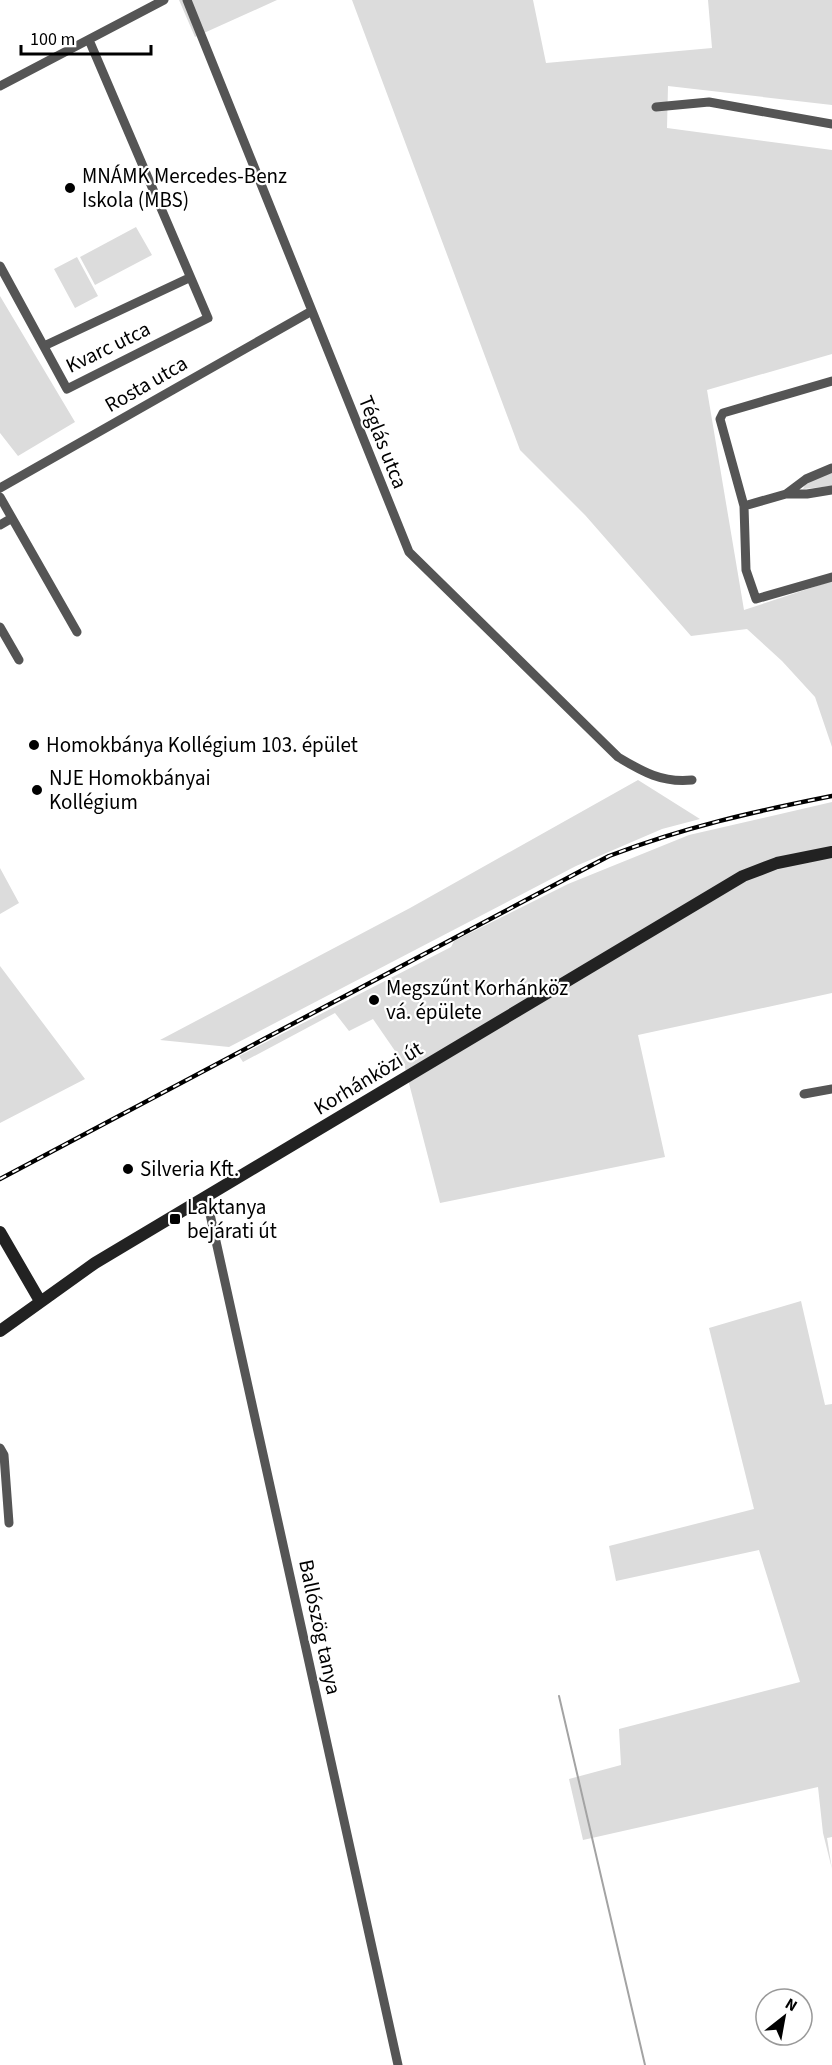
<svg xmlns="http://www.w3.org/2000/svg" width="832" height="2065" font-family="'Source Sans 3',sans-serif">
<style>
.green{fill:#dcdcdc}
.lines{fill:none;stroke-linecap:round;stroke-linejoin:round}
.stream{stroke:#a3a3a3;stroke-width:2}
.street{stroke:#555;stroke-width:9}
.secondary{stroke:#222;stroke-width:12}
.rail-casing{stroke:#000;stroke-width:4.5}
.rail{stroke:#fff;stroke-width:2;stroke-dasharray:7;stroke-linecap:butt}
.poi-dot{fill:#000;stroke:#fff;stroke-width:2}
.labels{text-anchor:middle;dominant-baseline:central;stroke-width:4.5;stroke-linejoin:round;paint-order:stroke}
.poi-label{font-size:21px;fill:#000;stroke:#fff;text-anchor:start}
.street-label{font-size:21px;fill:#000;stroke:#fff}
</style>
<rect width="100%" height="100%" fill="#fff"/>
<path class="green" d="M179,0H277L195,37Z
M352,0H533L546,63L712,48L708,0H832V105L668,86L667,128L832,150V354L707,390L744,610L832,581V747L815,697L782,661L747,629L691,636L585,515L520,450Z
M136,227L152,255L95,285L80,257Z
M77,257L98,296L75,308L54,269Z
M0,296L75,422L18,456L0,433Z
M832,472V486L803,489L806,483Z
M638,780L700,819L662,829L576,866L229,1047L160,1040L410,908Z
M832,802V993L638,1035L665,1157L440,1203L404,1064L373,1019L349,1031L335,1013L243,1062L239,1056L451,947L454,941L568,884L689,835Z
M0,868L19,903L0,914Z
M0,966L85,1079L0,1123Z
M801,1301L825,1405L832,1404V1837L827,1838L832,1869L823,1833L818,1787L583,1840L569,1779L621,1765L619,1729L800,1682L759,1550L616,1581L609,1546L754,1509L709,1328Z"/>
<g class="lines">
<path class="stream" d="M559,1696L645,2065"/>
<path class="street" d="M187,0L409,552L618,757C643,772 662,783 692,780
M0,86L164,0
M656,107L709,102L832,124
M0,266L67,389L208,318L89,40
M44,346L189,278
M832,381L723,413L720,419L744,506L746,570L756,599L832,577
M0,488L310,312
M786,494H807L832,490
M0,497L12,518L0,525
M744,506L786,494L806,479L832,468
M12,518L77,632
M0,627L19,660
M804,1094L832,1089
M206,1196L398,2065
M0,1448L4,1455L9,1523"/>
<path class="secondary" d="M0,1232L40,1301
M0,1331L95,1263L743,876L777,863L832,852"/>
<defs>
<path id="rail" d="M0,1179L609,856C685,827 752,812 832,796"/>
</defs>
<use href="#rail" class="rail-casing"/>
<use href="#rail" class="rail"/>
</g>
<g class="poi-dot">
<circle cx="70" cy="188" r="6"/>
<circle cx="34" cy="745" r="6"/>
<circle cx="37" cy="790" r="6"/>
<circle cx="374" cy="1000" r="6"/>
<circle cx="128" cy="1169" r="6"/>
<rect x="169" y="1213" width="12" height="12" rx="3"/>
</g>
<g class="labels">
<g class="poi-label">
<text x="82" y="176">MNÁMK Mercedes-Benz<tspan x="82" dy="24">Iskola (MBS)</tspan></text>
<text x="46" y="745">Homokbánya Kollégium 103. épület</text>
<text x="49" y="778">NJE Homokbányai<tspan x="49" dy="24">Kollégium</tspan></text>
<text x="386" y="988">Megszűnt Korhánköz<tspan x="386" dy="24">vá. épülete</tspan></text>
<text x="140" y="1169">Silveria Kft.</text>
<text x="187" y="1207">Laktanya<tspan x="187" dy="24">bejárati út</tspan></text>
</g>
<g class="street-label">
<text transform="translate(108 347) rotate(-26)">Kvarc utca</text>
<text transform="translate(146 384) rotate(-30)">Rosta utca</text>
<text transform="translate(383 442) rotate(68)">Téglás utca</text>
<text transform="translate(368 1078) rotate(-31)">Korhánközi út</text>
<text transform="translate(320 1627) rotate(78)">Ballószög tanya</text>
</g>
</g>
<g transform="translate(784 2017) rotate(31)"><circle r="28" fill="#ffffff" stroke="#999999" stroke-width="1.5"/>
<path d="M0-4.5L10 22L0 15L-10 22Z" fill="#000000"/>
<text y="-9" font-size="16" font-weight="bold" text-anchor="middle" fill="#000000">N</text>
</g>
<path d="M21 45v9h130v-9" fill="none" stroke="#000000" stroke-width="3"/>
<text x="30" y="45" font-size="18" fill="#000000" stroke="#ffffff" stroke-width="4.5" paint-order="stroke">100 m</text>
</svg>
